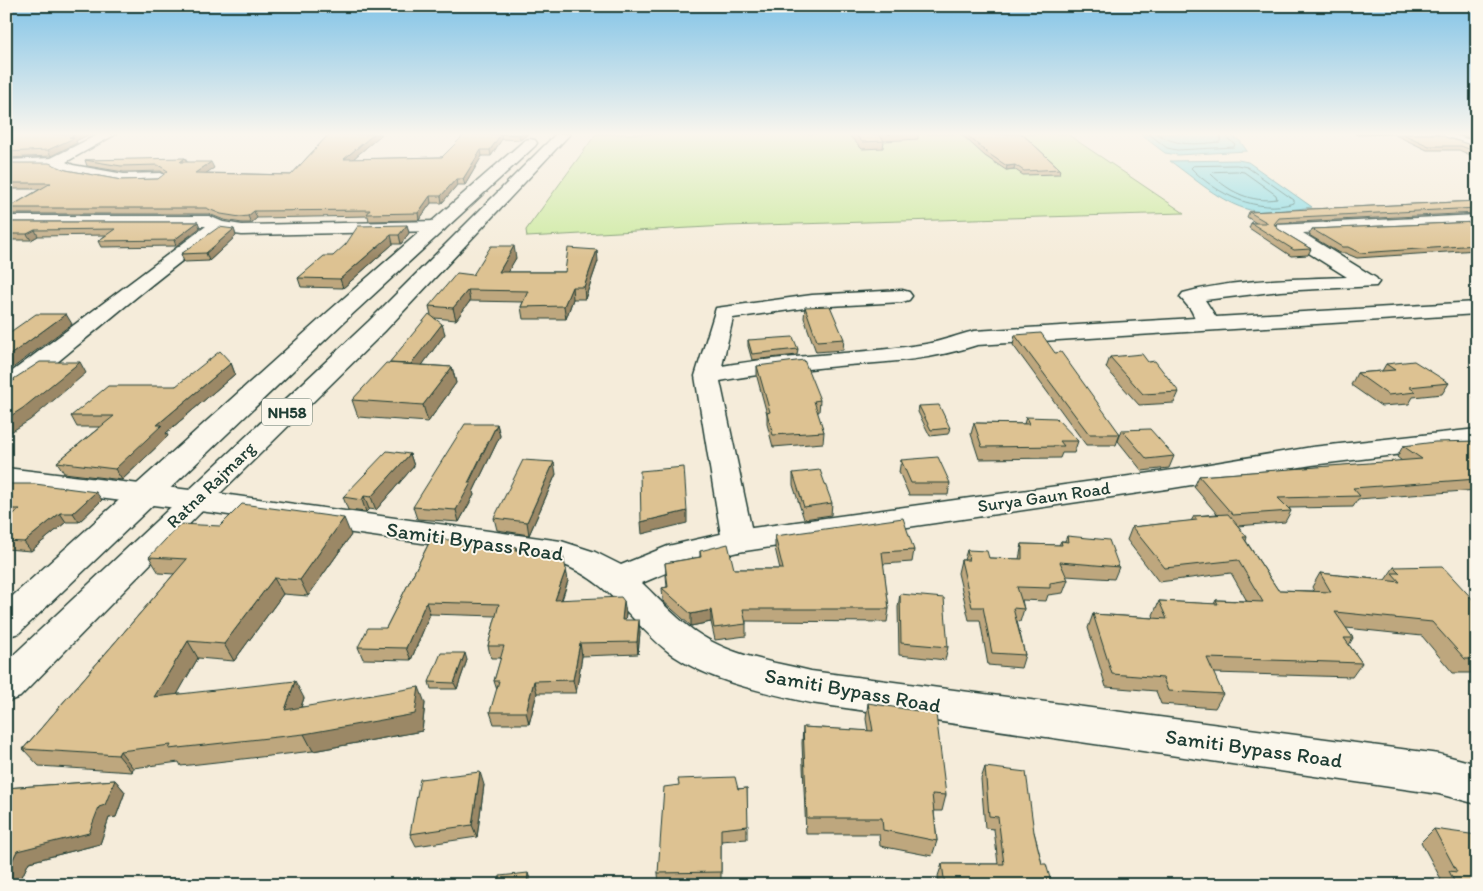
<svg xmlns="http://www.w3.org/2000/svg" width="1483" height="891" font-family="Itim,sans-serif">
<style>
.green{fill:#cdeaa1;stroke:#76946a}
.water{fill:#8bdce5;stroke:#609c9e}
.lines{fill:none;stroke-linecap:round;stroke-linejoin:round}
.shore{stroke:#4a7d7b;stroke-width:1}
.street-casing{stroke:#1f3d34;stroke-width:3}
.secondary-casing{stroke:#1f3d34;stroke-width:3}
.highway-casing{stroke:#1f3d34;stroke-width:3}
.street{fill:#fbf7ec;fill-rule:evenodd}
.secondary{fill:#fbf7ec;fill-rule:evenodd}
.highway{fill:#fbf7ec;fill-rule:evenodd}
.wall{fill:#bea77e;stroke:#1f3d34}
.shaded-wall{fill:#9b8866;stroke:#1f3d34}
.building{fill:#ddc292;stroke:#1f3d34}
.labels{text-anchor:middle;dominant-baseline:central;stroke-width:4;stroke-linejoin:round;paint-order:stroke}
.shield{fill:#fbf7ec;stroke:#61756b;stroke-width:1}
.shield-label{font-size:16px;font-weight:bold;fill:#1f3d34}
.street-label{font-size:18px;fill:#1f3d34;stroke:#fbf7ec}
.near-street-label{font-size:21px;fill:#1f3d34;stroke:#fbf7ec}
</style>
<rect width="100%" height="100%" fill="#f5ecda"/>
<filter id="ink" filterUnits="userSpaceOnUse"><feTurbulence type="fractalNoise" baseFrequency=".02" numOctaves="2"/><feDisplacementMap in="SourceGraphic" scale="10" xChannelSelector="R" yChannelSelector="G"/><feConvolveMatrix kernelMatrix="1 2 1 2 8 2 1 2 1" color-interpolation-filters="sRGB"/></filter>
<g filter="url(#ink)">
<path class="green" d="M596,134H1067L1184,213L726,226L527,237L526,230Z"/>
<path class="water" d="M1140,134H1229L1240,141L1247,151L1177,155L1165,153Z
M1238,160L1248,162L1312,207C1293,209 1269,215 1250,210C1221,203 1194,178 1170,161Z"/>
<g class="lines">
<path class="shore" d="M1149,134L1167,148L1177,150L1234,147L1235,144L1228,139L1227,134
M1158,134C1177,147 1198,144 1220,142L1221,134
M1237,165L1247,167L1294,200V203C1258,214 1217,195 1191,168L1193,166Z
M1237,171L1244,172L1276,195L1277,199C1251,203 1229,192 1211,174L1213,172Z"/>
<defs>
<path id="street" d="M99,134H116L66,162L73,165L124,174L161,173L169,178L161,183L124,184L69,174L52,167L6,168V160L51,158Z
M1432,134H1451L1477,142V151L1434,137Z
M1477,215V225L1303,233L1376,278L1379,282L1376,286L1280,291L1205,300L1216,317L1477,302V314L977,345C935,359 893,362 849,365C806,369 763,373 720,381L754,541L749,549L738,552L727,549L722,541L695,376L716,308L812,295L902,290L909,292L912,296L909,300L902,302L812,307L733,318L722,366C789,354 858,355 926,344C943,341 958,335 974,331L1195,318L1191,310L1180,297L1183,293C1236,279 1292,279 1347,277L1277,233L1274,229L1277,225Z
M6,216H209L223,222L242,225L438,221L444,222L447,226L444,230L438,231L242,235L221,232C171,267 125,307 78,345C59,360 29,389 6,394V376L206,226H6Z"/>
<path id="secondary" d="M1477,429V445L1312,465L1173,488L738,552L687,564L642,583C661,601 679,622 702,636C735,657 774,662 811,671L1439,754L1477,764V804L1439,794L811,703C765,692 714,683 674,656C631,625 613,582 559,563L215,513L6,486V468L215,493L561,541L595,552L621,565L668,546L738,530L1173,470L1312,447Z"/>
<path id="highway" d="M556,134H570L385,331L207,506L20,697L6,702V662L369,321Z
M530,139L535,140L537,143L535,146L345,321L19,633L6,637V602L329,311L525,140Z"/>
</defs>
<use href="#street" class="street-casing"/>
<use href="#secondary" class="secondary-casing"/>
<use href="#highway" class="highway-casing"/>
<use href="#street" class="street"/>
<use href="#secondary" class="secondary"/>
<use href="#highway" class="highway"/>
</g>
<path class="wall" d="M6,134L76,141L77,143L51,156L6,158Z
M329,134H382L353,159L442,157L465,134H528L520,140L502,139L491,156H482L465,185H457L442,203H431L419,220L369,221L368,216L257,218L251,223H242L224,220L209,214H12L8,208L40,189H6V163L66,170L121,180L158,179L165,174L161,171L124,172L87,166L85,160L187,162L214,168L205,173L291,175Z
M848,134H918V139L884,141L883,148L862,149Z
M961,134H1022L1060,169L1059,174L1023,175L1014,169L1006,170L985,156Z
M1355,134H1436L1477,147V158L1459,150H1427L1393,134L1358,135Z
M1456,134H1477V140Z
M1477,201V213L1277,223L1275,225L1278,229L1311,249L1308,255L1291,256L1249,228L1251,223H1256L1247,217L1249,212Z
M6,222H198L200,228L176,246L101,247L98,241L106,235L38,236L31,240H6Z
M1477,222V250L1357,258L1345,253H1339L1309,235L1312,229Z
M407,225L409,233L401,244H393L343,288L301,287L298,278L333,256Z
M234,229L236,236L209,261L184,262L181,254Z
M516,258L507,272H565L598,261L585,299H573L566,319H523L521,307L523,302L470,301L456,320L435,318L445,334L422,365L452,367L456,383L428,422L358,417L352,400L389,363L431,315L429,306L473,275Z
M805,307L844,339L843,350L816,352L804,318Z
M1015,335L1055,353L1120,434L1116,445H1086L1013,345Z
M748,340L798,349L797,355L752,360L748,346Z
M1110,357L1179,392L1174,403L1139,405L1106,368Z
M231,363L235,374L166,433L168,436L122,480L64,473L57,462L100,427H77L71,416L176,386Z
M1386,364L1449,383L1442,394L1413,397L1409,404L1381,406L1351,385L1357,373L1382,371Z
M757,366L820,400L819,412H817L824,432L823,443L773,447L767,424V414L757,377Z
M1477,392V399L1473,397Z
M919,406L950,428L948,434L930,436L918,412Z
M1026,417L1078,441L1074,453H1062L1060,458L979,459L971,434L974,423L1024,424Z
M497,424L500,436L473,492L474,495L459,522L417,519L413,507Z
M1122,430L1174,456L1169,468L1142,471L1118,441Z
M1477,441V490L1358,499L1353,507L1289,508L1291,511L1285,522L1238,526L1247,537L1246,541L1278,590L1314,591L1312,587L1320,573L1385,580L1394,567L1477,604V673H1453L1422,636L1346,628L1353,638L1349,645L1362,663L1352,677L1213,673L1223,694L1215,708L1161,704L1156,691L1106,687L1088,628L1093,614L1154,618L1153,615L1159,601L1214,604L1216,600L1247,601L1231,573L1159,582L1127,540L1132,527L1191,521L1194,516L1217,514L1194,487L1199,476L1402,461L1397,457L1403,446Z
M410,454L414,466L376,510L369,509L366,512L348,510L343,497Z
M901,460L950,483L948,495H909L899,472Z
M793,473L832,503L831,515L804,519L793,485Z
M556,474L529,535L497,530L494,518Z
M6,484L102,500L79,522H66L31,551L6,549V520L10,518L6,517Z
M351,535L308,596L283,594L234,661L198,658L177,694L304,698L301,707L425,703L422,731L313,751L181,766L179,762L133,768L132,772L39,766L23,749L174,574L159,573L149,557Z
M775,536L914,550L912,562L883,564L889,609L887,622L746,621V636L715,640L711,622L691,626L663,601L662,588L667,587L665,563L700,557V551L734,569H780L775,548Z
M1067,536L1119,567L1114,579L1066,576L1068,580L1063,593L1048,595L1046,601L1022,600L1024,609L1020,622L1017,621L1025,655L1021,668L988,665L980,620H969L958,573L961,560H964L967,550L989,558L1019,559L1022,544L1059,545L1061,541H1065Z
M431,539L516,547L517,550L563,556L568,581L562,600L626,613L625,620L640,632L638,654L582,656L576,693H537L529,724H494L490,712L497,690L494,681L501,658H491L488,646L496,616L430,614L411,660L363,659L358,647L386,628Z
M900,594L948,647L945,660L899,655L898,607Z
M467,660L457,689H431L429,682Z
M868,703L946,795L942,811H934L937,841L932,856L880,846L879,834H806L802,743L803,727L868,731L866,719Z
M985,767L1034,832L1042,864L1052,885H940L938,876L942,864H998L994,829L985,828L981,779Z
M115,780L125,792L116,817L109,818L100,844L29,862L18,885H6V788Z
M484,785L477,837L416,846L410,834Z
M679,785L738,789L747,788V839L721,841V884L659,885L658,873Z
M1434,829L1477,885H1436V883L1441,879L1421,842Z"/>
<path class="shaded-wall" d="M76,134H90L76,141L77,143L51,156L48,150Z
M374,134H382L346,165L344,159Z
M501,134L502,139L491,156L490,150Z
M520,134H528L520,140L519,135Z
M481,150L482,156L465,185L463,179Z
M185,158L188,164L180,162Z
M211,162L214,168L197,179L195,173Z
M1015,165L1014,169L1006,170L1007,166Z
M456,179L457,185L442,203L441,196Z
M430,196L431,203L419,220L418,213Z
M254,211L257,218L251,223L248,216Z
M198,222L200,228L176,246L174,240Z
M407,225L409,233L401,244L399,235Z
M234,229L236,236L209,261L206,253Z
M35,230L38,236L31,240L27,234Z
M391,235L393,244L343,288L340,279Z
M514,246L516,258L501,284L499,272Z
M597,250L598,261L585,299L584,287Z
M572,287L573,299L566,319L564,306Z
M468,290L470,301L456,320L453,308Z
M66,314L72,324L6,373V358Z
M442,324L445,334L412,379L408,367Z
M80,362L86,373L30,420L6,435V419Z
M231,363L235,374L166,433L168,436L122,480L115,469L157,425Z
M452,367L456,383L428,422L423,405Z
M497,424L500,436L473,492L474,495L459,522L456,510Z
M410,454L414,466L376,510L371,497Z
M554,462L556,474L529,535L527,522Z
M96,492L102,500L79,522L73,513Z
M364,496L369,509L366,512L362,500Z
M687,511V523L642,534L641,522Z
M60,513L66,522L31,551L24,542Z
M344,518L351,535L308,596L300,580Z
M566,569L568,581L557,612L555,600Z
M274,578L283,594L234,661L224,644Z
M624,601L626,613L624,632L622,620Z
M426,602L430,614L411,660L406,648Z
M711,610V622L691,626V614Z
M639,620L640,632L638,654L637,642Z
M188,641L198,658L166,714L154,697Z
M580,643L582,656L576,693L573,680Z
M465,653L467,660L457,689L454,683Z
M295,681L304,698L294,727L285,710Z
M534,681L537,693L529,724L526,712Z
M419,687L425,703L422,731L313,751L304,734Z
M120,751L133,768L132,772L118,755Z
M480,772L484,785L477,837L472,825Z
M115,780L125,792L116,817L109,818L100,844L29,862L18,885H14L6,878V873L17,851L99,807Z
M528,873L530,879V885H527Z"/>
<path class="building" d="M6,134H76L69,137L74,138L48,150L6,152Z
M329,134H374L344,159L442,157L465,134H520L519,135L501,134L490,150H481L463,179H456L441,196H430L418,213L367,214L370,210L254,211L248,216L240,217L221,214L206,208H8L51,183H6V163H49L66,170L121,180L158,179L168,171L158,165L121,166L85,160L185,158L180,162H211L195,173L291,175Z
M855,134H891H879L884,141L862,142Z
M966,134H1022L1060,169L1024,171L1015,165L1007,166L986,152Z
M1403,134H1436L1477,147V152L1461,146H1429Z
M1477,201V208L1279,218L1274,224L1278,229L1311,249L1294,250L1251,223H1268L1249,212Z
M6,222H198L174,240L98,241L115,229L35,230L27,234H6Z
M1477,222V245L1360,253L1348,247H1342L1312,229Z
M407,225L399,235H391L340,279L298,278L324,256H333L346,244L358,226Z
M219,227L234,229L206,253L181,254Z
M491,246H514L499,272H565L568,248L597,250L584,287H572L564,306L521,307L528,291L468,290L453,308L429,306L457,273L473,275Z
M830,306L844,339L817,341L805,307Z
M36,314H66L6,358V335Z
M429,314L442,324L411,364L389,363Z
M1041,333L1055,353L1061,352L1120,434H1089L1015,335Z
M793,337L798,349L752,354L748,340Z
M220,351L231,363L157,425H162L115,469L57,462L114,416H71L108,386H176Z
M1142,354L1148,362L1155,361L1179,392L1143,394L1110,357Z
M804,360L820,400L814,401L824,432L773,435L767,413L770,412L757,366Z
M1414,361L1449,383L1409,387L1416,392L1388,395L1357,373L1395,370L1386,364Z
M40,362H80L23,408L6,419V386L15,380H12Z
M386,363L452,367L423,405L352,400Z
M939,405L950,428L931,430L919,406Z
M1026,417L1056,418L1078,441H1060L1064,446L982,447L974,423L1029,424Z
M465,424H497L468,483H471L456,510L413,507Z
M1150,429L1174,456L1147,459L1122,430Z
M1477,441V479L1353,488L1360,496L1278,498L1291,511L1233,515L1199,476L1422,459L1403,446L1435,442Z
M387,451L410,454L371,497L364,496L362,500L343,497Z
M938,457L950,483H911L901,460Z
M523,460L554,462L527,522L494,518Z
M684,467L687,511L641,522L640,471Z
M820,470L832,503L804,507L793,473Z
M6,484H35L96,492L73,513H60L24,542L6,541V520L20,509H6Z
M242,504L344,518L300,580L274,578L224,644L188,641L154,697L295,681L285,710L419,687L415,714L304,734L169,749L171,745L120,751L118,755L23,749L187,559L149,557L180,524L220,526Z
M1228,514L1247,537H1243L1278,590L1331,592L1320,573L1400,582L1392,573H1400L1394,567L1442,566L1477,604V659H1465L1432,622L1335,612L1353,638H1344L1362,663L1207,658L1223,694L1168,691L1163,678L1112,674L1093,614L1167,619L1159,601L1218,604L1216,600L1263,602L1238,560L1165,568L1132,527L1197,520L1194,516Z
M903,518L914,550L882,552L889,609H743L746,624L714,628L711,610L691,614L662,588L668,587L665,563L701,557L700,551L728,544L734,569H783L775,536Z
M1067,536L1109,540L1119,567L1060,562L1068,580L1050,583V588L1017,587L1024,609L1013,608L1025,655L992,653L983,607H972L961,560H969L967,550L987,551L989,558L1022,559V544L1062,545L1061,541L1068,542Z
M431,539L470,541L516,547L515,550L556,553L563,556L566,569L555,600L621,597L624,601L622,620H639L637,642L580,643L573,680L534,681L526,712H490L499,681H494L504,646H488L499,604L426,602L406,648L358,647L368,628H386Z
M900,594L944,598L948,647L901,643Z
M441,653H465L454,683L429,682Z
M868,703L936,714L946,795L932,794L937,841L883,830L882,818H807L803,727L873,731Z
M985,767L1026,772L1034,832L1042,864H1046L1052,885H945L942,864H1004L998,817L989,816Z
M480,772L472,825L410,834L420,779Z
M735,777L738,789L747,788L748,826L721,829V872L658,873L664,787L679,785L678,779Z
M115,780L105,805L99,807L89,833L17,851L6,873V788Z
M1434,829L1477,835V885H1456L1449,871L1457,872Z
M528,873L527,885H499L500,876Z"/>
</g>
<linearGradient id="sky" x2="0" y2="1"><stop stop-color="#83c4e7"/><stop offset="0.52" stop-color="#faf6ee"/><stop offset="1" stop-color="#faf6ee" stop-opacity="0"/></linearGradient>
<rect width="1483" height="258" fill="url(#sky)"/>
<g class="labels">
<rect class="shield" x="262" y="398.5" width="50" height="27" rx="4"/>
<g class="shield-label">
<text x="287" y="412">NH58</text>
</g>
<g class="street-label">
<text transform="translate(211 485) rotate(-44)">Ratna Rajmarg</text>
<text transform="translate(1044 497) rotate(-8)">Surya Gaun Road</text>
</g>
<g class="near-street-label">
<text transform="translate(475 541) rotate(8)">Samiti Bypass Road</text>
<text transform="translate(853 690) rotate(10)">Samiti Bypass Road</text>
<text transform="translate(1254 748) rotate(8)">Samiti Bypass Road</text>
</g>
</g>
<rect width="1483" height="891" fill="none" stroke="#fbf7ec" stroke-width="25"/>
<rect x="12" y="12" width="1458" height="866" fill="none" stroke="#1f3d34" stroke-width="2" filter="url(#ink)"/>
</svg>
